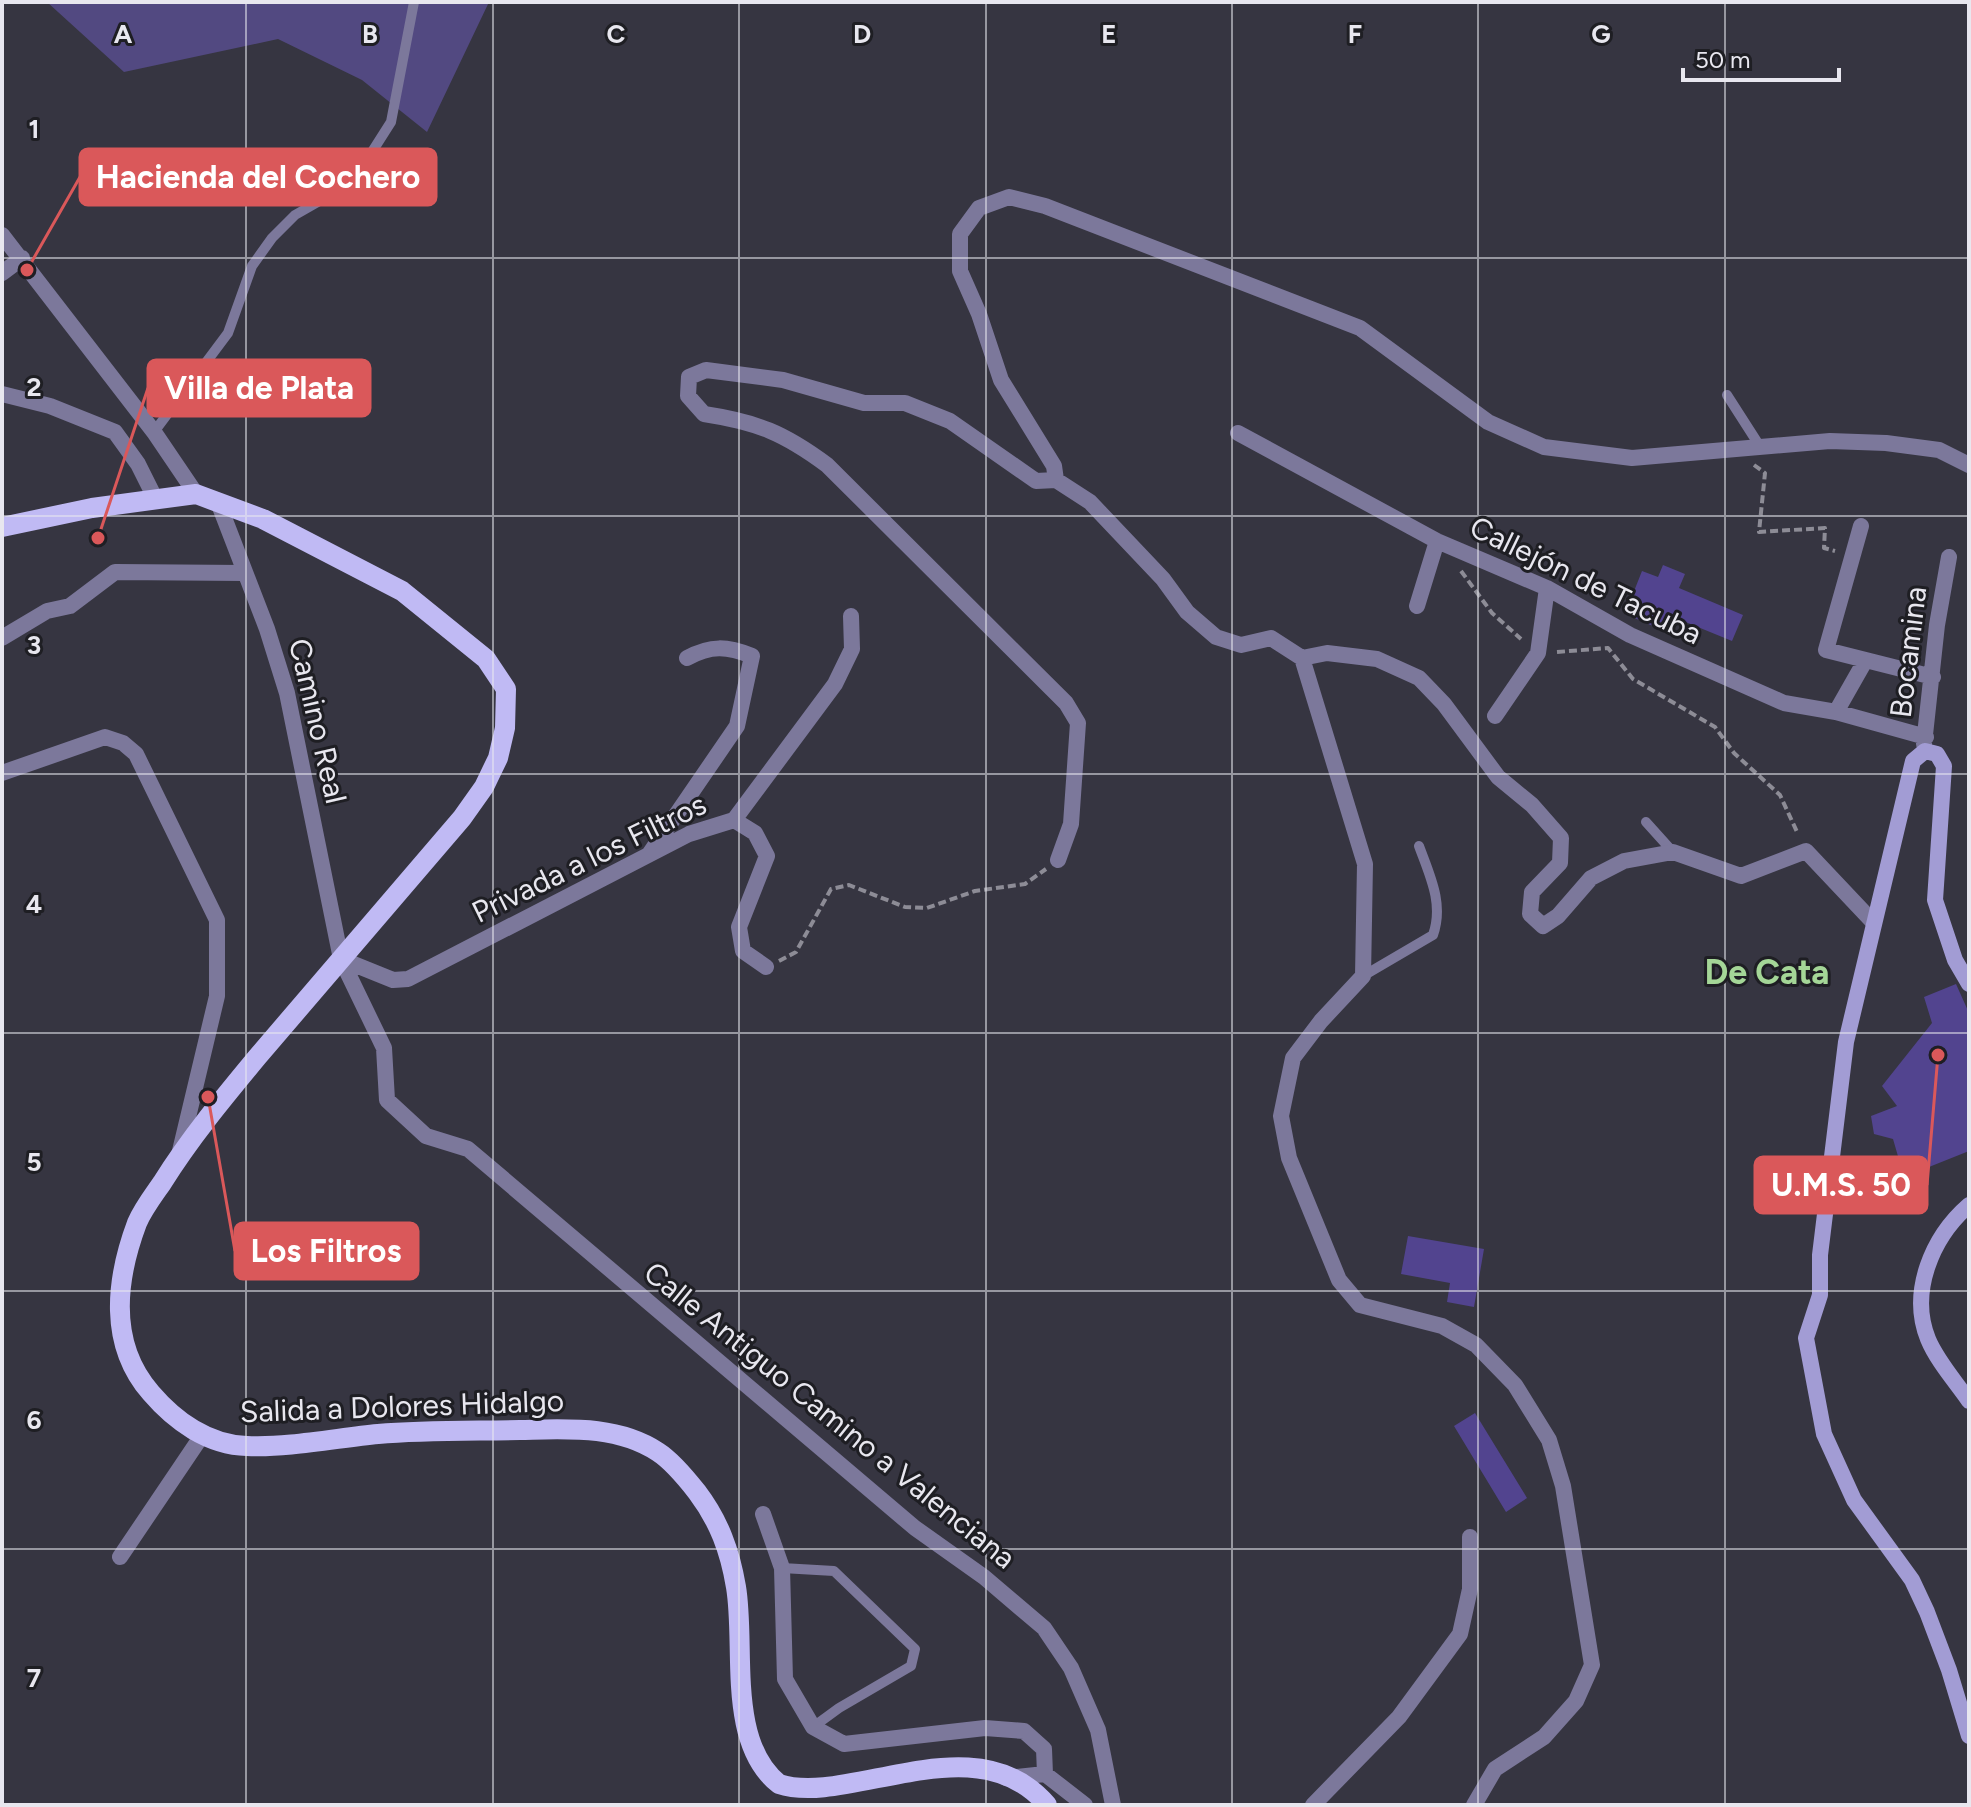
<svg xmlns="http://www.w3.org/2000/svg" width="1971" height="1807" font-family="Figtree,sans-serif">
<style>
.green{fill:#524981}
.building{fill:#52448f}
.lines{fill:none;stroke-linecap:round;stroke-linejoin:round}
.path{stroke:#8d8c96;stroke-width:4;stroke-dasharray:8 4;stroke-linecap:butt}
.lane{stroke:#7c789b;stroke-width:10}
.street{stroke:#7c789b;stroke-width:16}
.secondary{stroke:#a29cd4;stroke-width:16}
.primary{stroke:#c0baf4;stroke-width:20}
.grid{fill:none;stroke:#e8e7ef;stroke-width:2;stroke-opacity:0.55}
.labels{text-anchor:middle;dominant-baseline:central;stroke-width:6;stroke-linejoin:round;paint-order:stroke}
.street-label{font-size:30px;fill:#e8e7ef;stroke:#1e1e23}
.quarter-label{font-size:34px;font-weight:bold;fill:#a4d697;stroke:#1e1e23}
.grid-label{font-size:26px;text-anchor:middle;font-weight:bold;fill:#e8e7ef;stroke:#1e1e23;stroke-width:6;stroke-linejoin:round;paint-order:stroke}
.leader{fill:none;stroke:#da585a;stroke-width:3}
.callout-dot{fill:#da585a;stroke:#1e1e23;stroke-width:3}
.callout{fill:#da585a;stroke:#da585a;stroke-width:3}
.callout-label{font-size:32px;text-anchor:middle;font-weight:bold;fill:#fff}
</style>
<rect width="100%" height="100%" fill="#363541"/>
<path class="green" d="M47,2H489L427,132L362,80L278,39L124,72Z"/>
<path class="building" d="M1663,565L1685,574L1679,588L1743,615L1732,641L1666,614L1660,629L1625,614L1642,571L1658,577Z
M1956,984L1969,1013V1151L1904,1177L1893,1139L1874,1134L1871,1116L1897,1106L1882,1086L1932,1023L1924,997Z
M1408,1236L1484,1249L1474,1307L1447,1302L1450,1283L1401,1274Z
M1475,1413L1527,1498L1506,1512L1454,1426Z"/>
<g class="lines">
<path class="path" d="M1754,465L1765,473L1759,532L1825,528L1824,548L1835,551
M1461,571L1492,613L1521,639
M1557,652L1608,648L1633,679L1715,727L1734,753L1780,795L1798,834
M779,961L796,952L831,889L849,885L905,907L927,908L975,891L1025,884L1046,869"/>
<path class="lane" d="M1727,395L1761,448
M154,432L228,333L252,266L272,238L295,215L337,191L370,155L391,122L414,2
M1646,822L1673,852
M1363,976L1433,935C1444,904 1430,876 1419,846
M782,1568L834,1571L915,1649L911,1666L839,1708L813,1727"/>
<path class="street" d="M2,235L154,432L196,494
M2,273L22,258
M2,394L50,406L115,432L138,464L156,500
M1238,433L1437,541L1547,588L1630,635L1784,703L1836,712L1926,737
M1056,480L1054,466L1001,380L979,314L960,271V234L979,208L1009,197L1045,206L1360,328L1488,422L1544,447L1632,458L1830,441L1886,443L1939,450L1969,465
M218,502L267,629L287,693L341,959L384,1048L387,1100L426,1136L468,1149L915,1528L984,1577L1044,1628L1071,1668L1098,1730L1113,1805
M1861,526L1826,650L1933,677
M1417,606L1437,541
M2,638L47,611L70,606L115,572L244,573
M1302,658L1327,653L1377,659L1419,678L1444,704L1498,777L1532,805L1561,838L1560,863L1532,892L1530,914L1543,926L1558,916L1591,878L1624,861L1673,852L1741,876L1806,851L1874,923
M1836,712L1865,661
M1495,716L1538,653L1547,588
M1924,744L1937,625L1949,557
M2,773L105,737L123,743L136,754L217,920V996L179,1155
M734,820L835,684L852,649L851,616
M650,853L737,726L752,656C727,646 711,645 687,658
M1058,860L1071,824L1078,723L1066,703L827,465C784,433 757,422 704,414L688,396L689,377L706,370L783,380L864,403H905L950,421L1036,481L1056,480L1090,502L1163,579L1187,612L1216,637L1241,645L1271,638L1302,658L1365,864L1363,976L1321,1021L1293,1058L1281,1116L1289,1158L1339,1280L1360,1305L1442,1326L1476,1345L1515,1385L1549,1440L1563,1486L1592,1665L1576,1701L1544,1737L1495,1769L1474,1805
M341,959L393,980L408,979L689,834L734,820L755,833L767,856L739,927L743,951L766,967
M763,1514L782,1568L785,1679L813,1727L844,1744L985,1728L1024,1731L1044,1749L1045,1774
M120,1557L203,1434
M1006,1778L1045,1774L1085,1805
M1313,1805L1399,1717L1460,1634L1470,1589V1537"/>
<path class="secondary" d="M1969,984L1955,960L1935,900L1944,766L1937,754L1925,751L1913,761L1846,1042L1820,1255V1295L1806,1338L1824,1434L1854,1500L1912,1580L1927,1612L1949,1670L1969,1736
M1969,1205C1932,1237 1909,1292 1928,1339C1937,1361 1956,1382 1969,1401"/>
<path class="primary" d="M2,527L92,508L196,494L263,519L402,591L486,659L506,689L505,728L498,758L484,787L462,818C394,897 327,976 259,1055C225,1096 190,1138 162,1183C153,1196 143,1209 137,1223C116,1279 108,1344 151,1393C175,1421 208,1445 247,1446C287,1448 337,1438 378,1434C425,1430 473,1431 520,1430C567,1429 617,1425 658,1452C672,1461 686,1478 697,1492C719,1521 730,1551 736,1587C746,1646 726,1742 779,1784C848,1807 976,1721 1047,1805"/>
</g>
<path class="grid" d="M246,2V1805M493,2V1805M739,2V1805M986,2V1805M1232,2V1805M1478,2V1805M1725,2V1805M2,258H1969M2,516H1969M2,774H1969M2,1033H1969M2,1291H1969M2,1549H1969"/>
<g class="labels">
<g class="street-label">
<text transform="translate(1586 580) rotate(26)">Callejón de Tacuba</text>
<text transform="translate(1908 652) rotate(-83)">Bocamina</text>
<text transform="translate(318 721) rotate(77)">Camino Real</text>
<text transform="translate(589 858) rotate(-26)">Privada a los Filtros</text>
<text transform="translate(402 1406) rotate(-2)">Salida a Dolores Hidalgo</text>
<text transform="translate(830 1415) rotate(39)">Calle Antiguo Camino a Valenciana</text>
</g>
<g class="quarter-label">
<text x="1767" y="972">De Cata</text>
</g>
</g>
<g class="grid-label">
<text x="123" y="43">A</text>
<text x="370" y="43">B</text>
<text x="616" y="43">C</text>
<text x="862" y="43">D</text>
<text x="1109" y="43">E</text>
<text x="1355" y="43">F</text>
<text x="1601" y="43">G</text>
<text x="34" y="138">1</text>
<text x="34" y="396">2</text>
<text x="34" y="654">3</text>
<text x="34" y="913">4</text>
<text x="34" y="1171">5</text>
<text x="34" y="1429">6</text>
<text x="34" y="1687">7</text>
</g>
<path class="leader" d="M27 270L80 177M98 538L148 388M1938 1055L1927 1185M208 1097L235 1251"/>
<g class="callout-dot">
<circle cx="27" cy="270" r="8"/>
<circle cx="98" cy="538" r="8"/>
<circle cx="1938" cy="1055" r="8"/>
<circle cx="208" cy="1097" r="8"/>
</g>
<g class="callout">
<rect x="80" y="149" width="356" height="56" rx="8"/>
<rect x="148" y="360" width="222" height="56" rx="8"/>
<rect x="1755" y="1157" width="172" height="56" rx="8"/>
<rect x="235" y="1223" width="183" height="56" rx="8"/>
</g>
<g class="callout-label">
<text x="258" y="188">Hacienda del Cochero</text>
<text x="259" y="399">Villa de Plata</text>
<text x="1841" y="1196">U.M.S. 50</text>
<text x="326" y="1262">Los Filtros</text>
</g>
<rect width="1971" height="1807" fill="none" stroke="#e8e7ef" stroke-width="8"/>
<path d="M1683 68v12h156v-12" fill="none" stroke="#e8e7ef" stroke-width="4"/>
<text x="1695" y="68" font-size="24" fill="#e8e7ef" stroke="#1e1e23" stroke-width="6" paint-order="stroke">50 m</text>
</svg>
